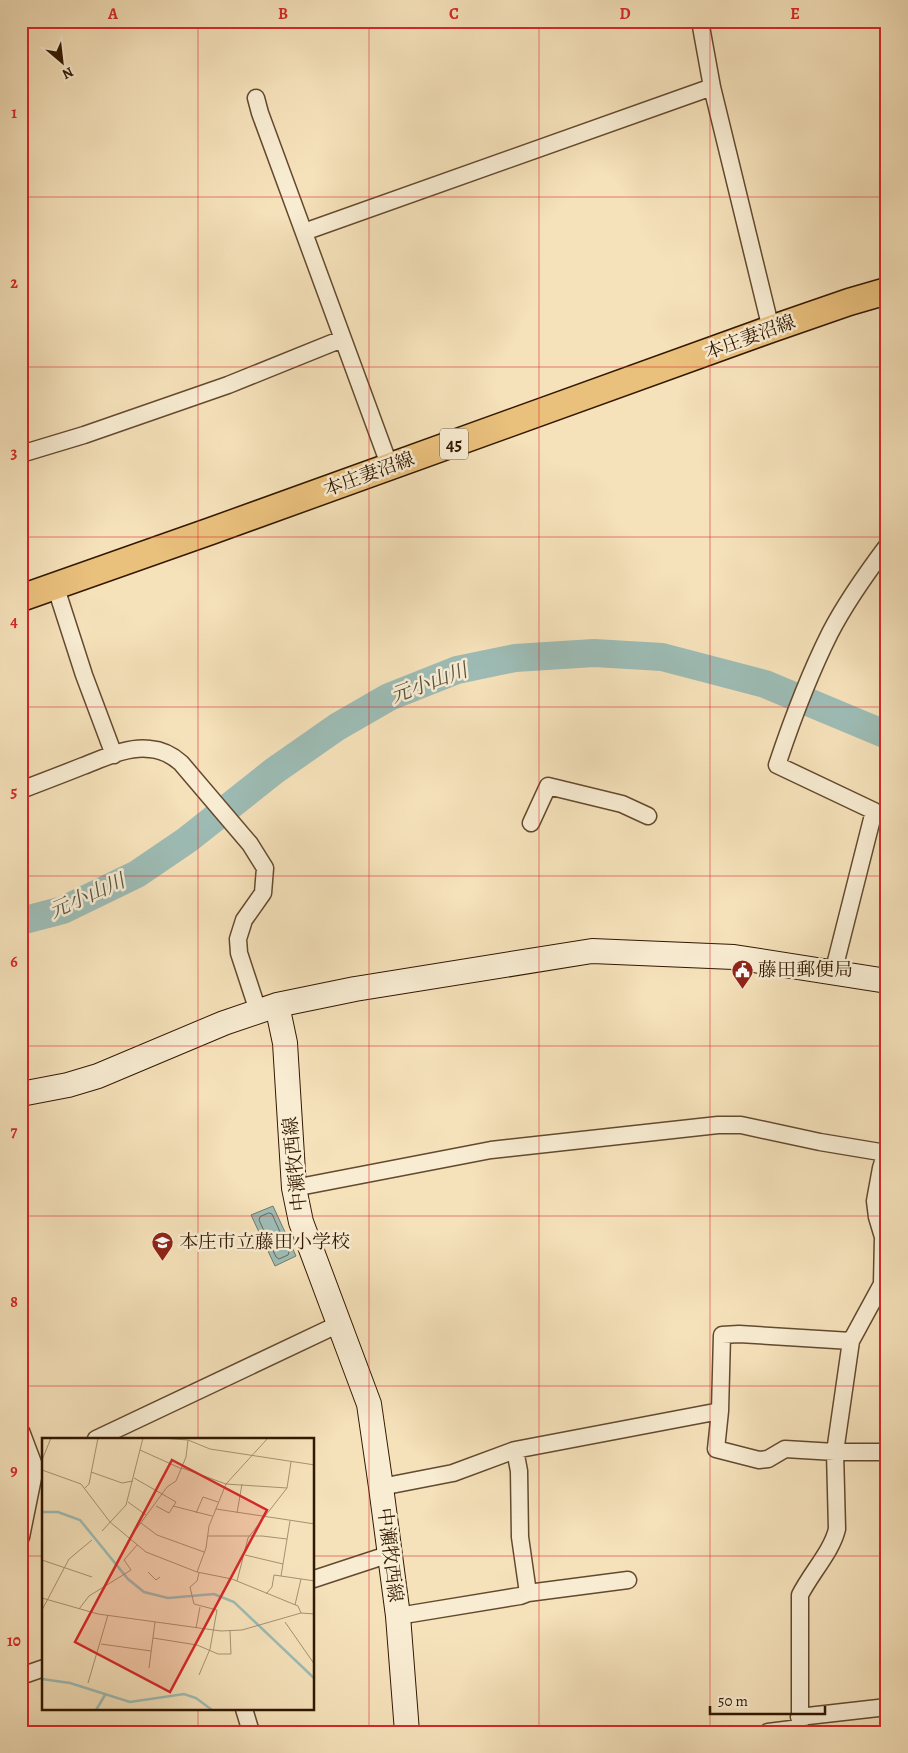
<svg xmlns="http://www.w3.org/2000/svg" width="908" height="1753" font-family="Alegreya,'Noto Serif JP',serif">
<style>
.water{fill:#9dbcb5;stroke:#727a6d}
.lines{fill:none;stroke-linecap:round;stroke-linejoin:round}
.shore{stroke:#686a5a;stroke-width:1}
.river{stroke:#9dbcb5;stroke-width:28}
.street-casing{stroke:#634a2e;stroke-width:19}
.secondary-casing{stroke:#321800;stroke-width:26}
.primary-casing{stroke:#321800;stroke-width:29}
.street{stroke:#f8ecd2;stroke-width:16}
.secondary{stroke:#f8ecd2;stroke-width:24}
.primary{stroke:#eac07d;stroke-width:26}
.grid{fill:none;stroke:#d62828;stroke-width:1;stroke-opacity:0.55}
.labels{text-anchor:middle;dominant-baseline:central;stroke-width:5;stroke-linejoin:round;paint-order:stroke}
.shield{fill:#f8ecd2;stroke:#6d583f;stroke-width:1}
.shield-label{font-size:18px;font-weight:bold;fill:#321800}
.street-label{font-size:19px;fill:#321800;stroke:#f8ecd2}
.poi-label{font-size:19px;fill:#321800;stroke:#f8ecd2;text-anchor:start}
.water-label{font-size:20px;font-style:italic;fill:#57513f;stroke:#f8ecd2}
.inset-river{fill:none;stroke:#9dbcb5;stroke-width:2.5}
.inset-road{fill:none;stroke:#a79170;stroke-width:1}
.view{fill:#d62828;fill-opacity:0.15;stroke:#d62828;stroke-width:2.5}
.inset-edge{fill:none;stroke:#321800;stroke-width:2.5}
.neatline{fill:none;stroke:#d62828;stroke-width:2}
.grid-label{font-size:16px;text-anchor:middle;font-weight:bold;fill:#d62828}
</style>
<rect width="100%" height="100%" fill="#f5e1ba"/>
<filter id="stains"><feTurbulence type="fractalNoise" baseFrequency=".004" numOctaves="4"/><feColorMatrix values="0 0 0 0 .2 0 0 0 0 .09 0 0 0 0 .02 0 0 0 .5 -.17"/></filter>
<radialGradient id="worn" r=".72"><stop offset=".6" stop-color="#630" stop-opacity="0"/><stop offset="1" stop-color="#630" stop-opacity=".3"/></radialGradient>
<path class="water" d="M273,1206L296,1256L275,1266L251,1215Z"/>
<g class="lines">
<path class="shore" d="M269,1213L272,1214L289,1252L288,1255L279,1259L276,1257L259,1220L260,1217Z"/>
<path class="river" d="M21,921L63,910L137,874L187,840L274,771L337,727L389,697L457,670L515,658L594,653L662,657L765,684L887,735"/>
<defs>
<path id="street" d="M700,21L712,87L771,329
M256,98L260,113L390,467
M304,232L712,87
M21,454L84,435L228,385L342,339
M55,585L84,675L114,755
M21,790C42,782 63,774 83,766C104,758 128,746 150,749C163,750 172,755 181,763L250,844L265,868L263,893L244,920L238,939L239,953L258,1011
M531,823L548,786L622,804L648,816
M833,973L874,811L777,765C792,720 809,675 830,633C846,602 866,574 887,546
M294,1188L491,1150L718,1125H741L820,1142L886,1153
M851,1341L739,1334L722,1335L720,1411L716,1449L759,1460L768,1459L785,1449L835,1452H887
M21,1431L35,1468L21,1537
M96,1439L339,1324
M381,1487L453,1473L515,1450L720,1411
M314,1579L390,1554
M528,1593L628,1580
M398,1616L520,1596L528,1593L520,1537L519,1471L515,1450
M21,1676L44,1668
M244,1709L251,1732
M799,1717L887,1707
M768,1732L800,1728
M800,1732V1595C811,1573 832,1551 837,1529L835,1452L851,1341L882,1284L883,1237L877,1217L875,1201L881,1168L887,1149"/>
<path id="secondary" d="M277,1005L285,1043L294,1188L301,1222L369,1404L381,1487L398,1616L407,1732
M21,1094L68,1085L98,1076L224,1023L277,1005L355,989L592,951L734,957L887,981"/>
<path id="primary" d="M21,598L211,531L771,329L849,302L887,291"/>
</defs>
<use href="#street" class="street-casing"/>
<use href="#secondary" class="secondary-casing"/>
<use href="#primary" class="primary-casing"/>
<use href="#street" class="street"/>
<use href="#secondary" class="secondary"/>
<use href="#primary" class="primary"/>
</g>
<path class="grid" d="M198,21V1439M369,21V1732M539,21V1732M710,21V1732M21,197H887M21,367H887M21,537H887M21,707H887M21,876H887M21,1046H887M21,1216H887M21,1386H887M21,1556H44M314,1556H887M198,1709V1732"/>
<defs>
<symbol id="civic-pin" viewBox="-11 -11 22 30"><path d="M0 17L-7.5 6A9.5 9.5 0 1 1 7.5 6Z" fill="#8f2418" stroke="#f8ecd2"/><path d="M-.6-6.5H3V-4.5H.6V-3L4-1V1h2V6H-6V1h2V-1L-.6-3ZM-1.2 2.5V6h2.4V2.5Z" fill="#fff"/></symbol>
<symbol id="school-pin" viewBox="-11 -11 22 30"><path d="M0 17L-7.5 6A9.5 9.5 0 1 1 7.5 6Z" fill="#8f2418" stroke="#f8ecd2"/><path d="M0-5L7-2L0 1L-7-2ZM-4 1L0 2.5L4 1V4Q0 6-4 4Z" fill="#fff"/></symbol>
</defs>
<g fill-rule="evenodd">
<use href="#civic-pin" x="730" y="958" width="25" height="34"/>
<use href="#school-pin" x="150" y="1230" width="25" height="34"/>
</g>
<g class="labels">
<rect class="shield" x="440" y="428.5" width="28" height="31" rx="4"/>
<g class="shield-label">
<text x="454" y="444">45</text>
</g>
<g class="street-label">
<text transform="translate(750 337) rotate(-20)">本庄妻沼線</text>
<text transform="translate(369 474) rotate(-20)">本庄妻沼線</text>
<text transform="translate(295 1164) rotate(-96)">中瀬牧西線</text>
<text transform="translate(390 1555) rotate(83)">中瀬牧西線</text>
</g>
<g class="poi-label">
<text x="758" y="970">藤田郵便局</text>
<text x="179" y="1242">本庄市立藤田小学校</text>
</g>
<g class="water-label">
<text transform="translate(429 683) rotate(-20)">元小山川</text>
<text transform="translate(87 896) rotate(-24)">元小山川</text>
</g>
</g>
<g transform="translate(42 1438)">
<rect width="272" height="272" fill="#f5e1ba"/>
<path class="inset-river" d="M0,74H16L38,82L86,141L102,154L126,160L172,156L192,164L273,241M0,241L28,245L88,264L142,256L154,260L170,272M54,272L63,257"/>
<path class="inset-road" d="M119,0L146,2L168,11L273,27M226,0L184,46L167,88L164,110L155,134L190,141L256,168L259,175M98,12L140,31M0,22L9,0M140,30L184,46L245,50L206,100L195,143M0,32L39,46L68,84L104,114L155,134M49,34L80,45L91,43M92,40L134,64L127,75L114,68M43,50L47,46L56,0M245,50L249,24M86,64L104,77M131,68L170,78M174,71L273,86M154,75L161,59L176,64M195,75L200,46M99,85L115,97L162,114M60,93L84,67L101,0M166,98H220L245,101M87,101L125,49L134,43L144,19L146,2M203,117L241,126M0,122L50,139M106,134L114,142L118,139M157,135L155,143L148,149L152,166L175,172L168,211L157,237M239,138L248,83M224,156L230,149L232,137L273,143M0,160L56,176L179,193L200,192L259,175L273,176M253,167L259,141M37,171L47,158L89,132L82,122L95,107M0,172L27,121L50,102M243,184L273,227M154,190L158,169M111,200L155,207L176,216H189L188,193M59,206L109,213M107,230L113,184M46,245L66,177"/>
<path class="view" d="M130,22L225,72L128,254L33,204Z"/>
<rect width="272" height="272" class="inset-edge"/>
</g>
<rect width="908" height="1753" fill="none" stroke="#f5e1ba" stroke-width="55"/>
<g transform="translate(62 62) rotate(152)" stroke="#f8ecd2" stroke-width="4" paint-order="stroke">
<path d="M0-4L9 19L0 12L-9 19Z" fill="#321800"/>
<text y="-8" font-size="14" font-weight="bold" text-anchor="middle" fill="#321800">N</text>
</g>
<path d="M710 1706v8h115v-8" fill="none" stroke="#321800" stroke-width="2.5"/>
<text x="718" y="1706" font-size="15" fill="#321800" stroke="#f8ecd2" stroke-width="4" paint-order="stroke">50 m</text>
<rect x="28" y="28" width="852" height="1698" class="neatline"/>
<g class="grid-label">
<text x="113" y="19">A</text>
<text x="283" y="19">B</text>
<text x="454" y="19">C</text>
<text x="625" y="19">D</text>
<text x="795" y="19">E</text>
<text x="14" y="118">1</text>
<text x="14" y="288">2</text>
<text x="14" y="458">3</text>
<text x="14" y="627">4</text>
<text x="14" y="797">5</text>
<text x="14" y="967">6</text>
<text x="14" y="1137">7</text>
<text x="14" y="1307">8</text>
<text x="14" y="1476">9</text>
<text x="14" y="1646">10</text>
</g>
<rect width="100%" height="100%" filter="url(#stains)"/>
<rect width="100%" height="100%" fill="url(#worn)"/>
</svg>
